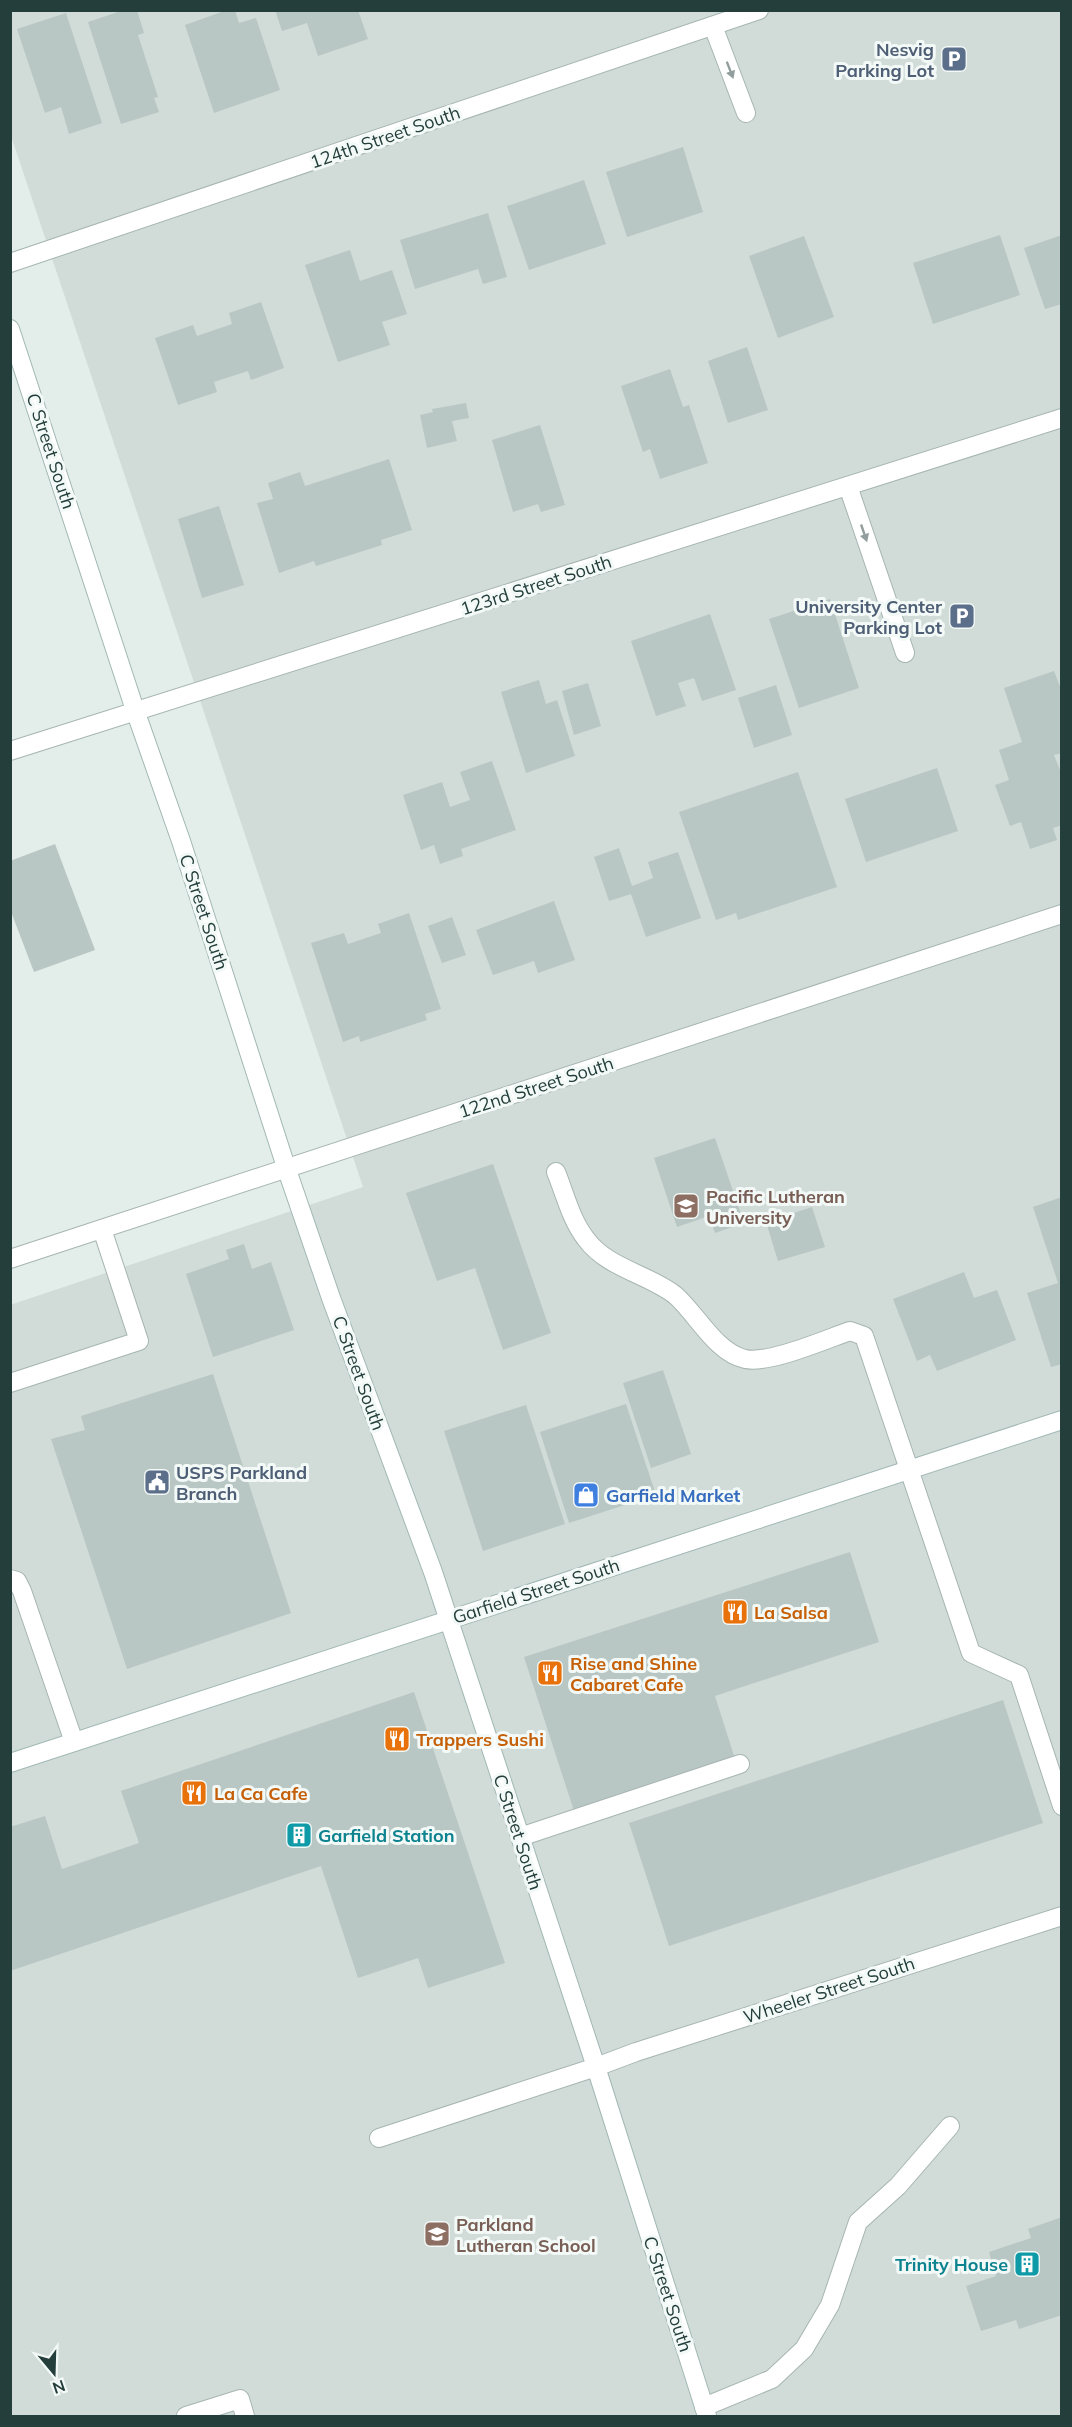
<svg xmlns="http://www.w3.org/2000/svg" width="1072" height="2427" font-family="Mulish,sans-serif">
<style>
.built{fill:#d1dcd9}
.building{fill:#b8c7c3}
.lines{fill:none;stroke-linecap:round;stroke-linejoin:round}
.lane-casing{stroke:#a6b5b2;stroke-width:20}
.street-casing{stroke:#a6b5b2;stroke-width:20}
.secondary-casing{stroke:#a1b8b4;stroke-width:20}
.lane{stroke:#fff;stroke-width:18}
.street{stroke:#fff;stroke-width:18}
.secondary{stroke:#fff;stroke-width:18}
.oneway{fill:#919e9d}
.labels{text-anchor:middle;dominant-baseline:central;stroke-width:6;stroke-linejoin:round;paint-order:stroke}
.service-label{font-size:18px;font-weight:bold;fill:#4e5e75;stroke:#f3f9f7;text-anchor:end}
.street-label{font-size:18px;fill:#233e3b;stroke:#f3f9f7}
.education-label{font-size:18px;font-weight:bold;fill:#785e54;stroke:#f3f9f7;text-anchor:start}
.shop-label{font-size:18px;font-weight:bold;fill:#366cbe;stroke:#f3f9f7;text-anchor:start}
.food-label{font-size:18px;font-weight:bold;fill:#c56008;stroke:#f3f9f7;text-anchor:start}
.culture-label{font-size:18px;font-weight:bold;fill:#0d838f;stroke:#f3f9f7;text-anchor:start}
</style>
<rect width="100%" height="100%" fill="#e3edea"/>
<path class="built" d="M11,11H1061V2416H11L10,1305L363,1187L11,136Z"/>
<path class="building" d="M124,10H137L144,33L138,35L158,97L154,98L159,112L121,124L88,22Z
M227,10H235L239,23L256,18L280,90L214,113L185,25Z
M275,10H358L368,39L318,56L307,23L282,31Z
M66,13L102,123L69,134L61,107L45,113L17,29Z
M683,147L703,212L627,237L606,172Z
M584,180L606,244L529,270L507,206Z
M488,213L507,277L483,284L478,269L415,289L400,240Z
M1000,235L1020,295L933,324L913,263Z
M1062,235V304L1045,309L1024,248Z
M804,236L834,317L778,338L749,256Z
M350,250L360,281L392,270L407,314L382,322L390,345L338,362L305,265Z
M261,302L284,368L251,380L248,371L214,382L217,392L178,405L155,338L193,325L197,336L232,324L229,313Z
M747,347L768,410L728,423L708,361Z
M670,369L683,407L689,405L708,463L660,479L650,449L643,452L621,386Z
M466,403L469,418L452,421L457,441L427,448L420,415L433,412L432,409Z
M540,425L565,505L541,512L538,504L513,512L492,440Z
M389,459L412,530L381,540L382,545L316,566L314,561L279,573L257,503L273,499L268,483L300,472L305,486Z
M219,506L244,585L202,598L178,519Z
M830,599L859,688L799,708L769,619Z
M710,614L736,690L702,701L694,678L678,683L686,706L656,716L631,641Z
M1054,671L1062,692V753L1054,755L1062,775V825L1053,828L1057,840L1030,849L1021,822L1010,826L995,785L1009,780L999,750L1022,742L1004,688Z
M539,680L546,704L557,700L575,756L526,773L501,692Z
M588,683L601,726L574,735L562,691Z
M776,685L792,735L754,748L738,698Z
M492,761L516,830L461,849L463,856L440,864L434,845L421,850L403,795L442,782L450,807L470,800L460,772Z
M937,768L958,831L866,862L845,799Z
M798,772L837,887L738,920L736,913L716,920L679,812Z
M55,844L95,950L34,972L10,909V861Z
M619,848L632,886L653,878L648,862L678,852L701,918L646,937L631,894L609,901L594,857Z
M554,901L575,960L538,973L534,961L493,975L476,930Z
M409,913L441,1009L425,1014L427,1020L360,1042L359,1036L343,1042L311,943L344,933L348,944L381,933L378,924Z
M452,917L466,955L442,963L428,926Z
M715,1138L744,1223L715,1233L709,1216L677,1227L654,1158Z
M493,1164L551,1333L503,1350L475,1268L437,1281L406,1193Z
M1062,1197V1364L1051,1367L1027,1293L1058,1283L1033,1207Z
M812,1207L825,1247L778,1261L766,1222Z
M244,1244L252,1269L271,1262L294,1330L213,1357L186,1274L229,1259L226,1250Z
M964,1272L974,1298L997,1290L1016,1340L937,1371L930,1355L917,1361L893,1299Z
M663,1370L691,1454L651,1468L623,1383Z
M213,1374L291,1613L127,1669L51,1439L85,1430L81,1416Z
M626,1404L656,1495L569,1523L540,1432Z
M526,1405L565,1524L483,1551L444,1431Z
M850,1552L879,1642L715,1696L735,1759L574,1811L524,1657Z
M414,1692L505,1963L428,1988L418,1958L358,1978L321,1866L10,1971V1827L45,1816L62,1869L139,1843L121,1791Z
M1003,1700L1043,1823L669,1946L629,1823Z
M1062,2217V2315L1019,2329L1016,2320L981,2331L966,2286L996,2276L989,2252L1031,2238L1028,2229Z"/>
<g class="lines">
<defs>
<path id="lane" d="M713,26L746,113
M848,486L905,653
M556,1172C565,1194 571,1220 586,1239C607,1268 648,1274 675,1295C696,1313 716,1353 745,1359C769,1364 824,1340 850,1331L864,1336L971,1653L1019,1675L1062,1806
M10,1383L139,1341L102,1229
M10,1579L17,1581L22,1591L74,1742
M520,1837L740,1764
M379,2138L596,2067
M704,2407L772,2379L804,2349L830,2305L858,2222L898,2186L950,2126
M186,2416L240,2399L245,2416"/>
<path id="street" d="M10,263L759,10
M10,751L1062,418
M10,1259L1062,914
M596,2067L636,2052L1062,1916"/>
<path id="secondary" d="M10,329L136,713L181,841L287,1170L331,1298L433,1572L596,2067L707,2416
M10,1763L1062,1420"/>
</defs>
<use href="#lane" class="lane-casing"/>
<use href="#street" class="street-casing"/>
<use href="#secondary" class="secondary-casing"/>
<use href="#lane" class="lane"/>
<use href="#street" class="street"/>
<use href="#secondary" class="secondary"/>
</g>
<defs><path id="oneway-solid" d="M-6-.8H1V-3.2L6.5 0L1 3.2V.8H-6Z" transform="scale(1.5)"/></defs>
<g class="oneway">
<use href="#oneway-solid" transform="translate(730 70) rotate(69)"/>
<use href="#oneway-solid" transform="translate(864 533) rotate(71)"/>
</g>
<defs>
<symbol id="parking-square" viewBox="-11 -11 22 22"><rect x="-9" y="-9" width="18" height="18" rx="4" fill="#5c6f8a" stroke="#f3f9f7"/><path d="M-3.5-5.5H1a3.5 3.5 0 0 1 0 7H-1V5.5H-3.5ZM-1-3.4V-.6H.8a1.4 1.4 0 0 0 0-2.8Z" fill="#fff"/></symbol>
<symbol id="university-square" viewBox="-11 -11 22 22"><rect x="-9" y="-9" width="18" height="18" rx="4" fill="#8d6e63" stroke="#f3f9f7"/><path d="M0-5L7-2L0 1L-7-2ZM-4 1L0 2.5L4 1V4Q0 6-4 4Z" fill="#fff"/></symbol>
<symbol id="civic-square" viewBox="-11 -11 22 22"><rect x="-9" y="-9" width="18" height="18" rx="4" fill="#5c6f8a" stroke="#f3f9f7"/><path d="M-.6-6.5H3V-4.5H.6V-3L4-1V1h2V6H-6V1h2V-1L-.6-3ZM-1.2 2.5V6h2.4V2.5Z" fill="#fff"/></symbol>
<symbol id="shop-square" viewBox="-11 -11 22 22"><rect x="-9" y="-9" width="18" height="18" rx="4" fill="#3f7fe0" stroke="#f3f9f7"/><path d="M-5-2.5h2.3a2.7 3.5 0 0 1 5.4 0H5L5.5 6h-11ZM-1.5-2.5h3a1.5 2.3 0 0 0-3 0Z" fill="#fff"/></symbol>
<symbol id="restaurant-square" viewBox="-11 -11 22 22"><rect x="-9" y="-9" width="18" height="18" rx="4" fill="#e8710a" stroke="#f3f9f7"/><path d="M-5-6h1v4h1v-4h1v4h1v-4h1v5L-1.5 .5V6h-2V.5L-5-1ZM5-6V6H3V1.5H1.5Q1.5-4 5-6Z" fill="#fff"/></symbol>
<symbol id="building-square" viewBox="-11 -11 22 22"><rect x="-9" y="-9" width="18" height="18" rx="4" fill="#0f9aa8" stroke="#f3f9f7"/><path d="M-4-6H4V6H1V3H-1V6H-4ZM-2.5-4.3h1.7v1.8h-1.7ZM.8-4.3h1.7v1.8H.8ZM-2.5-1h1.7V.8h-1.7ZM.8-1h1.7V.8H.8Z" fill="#fff"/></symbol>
<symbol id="school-square" viewBox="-11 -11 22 22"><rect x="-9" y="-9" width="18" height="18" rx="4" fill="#8d6e63" stroke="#f3f9f7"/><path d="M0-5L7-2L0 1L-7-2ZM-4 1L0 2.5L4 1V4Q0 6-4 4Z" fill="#fff"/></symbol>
</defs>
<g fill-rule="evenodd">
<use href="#parking-square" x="939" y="44" width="30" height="30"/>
<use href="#parking-square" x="947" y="601" width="30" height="30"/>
<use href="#university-square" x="671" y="1191" width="30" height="30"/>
<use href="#civic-square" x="142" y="1467" width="30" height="30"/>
<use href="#shop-square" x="571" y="1480" width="30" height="30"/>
<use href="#restaurant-square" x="720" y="1597" width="30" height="30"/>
<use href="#restaurant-square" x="535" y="1658" width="30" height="30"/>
<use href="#restaurant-square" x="382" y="1724" width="30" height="30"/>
<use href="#restaurant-square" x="179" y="1778" width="30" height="30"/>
<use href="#building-square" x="284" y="1820" width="30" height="30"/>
<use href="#school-square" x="422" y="2219" width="30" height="30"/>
<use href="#building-square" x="1012" y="2249" width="30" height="30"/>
</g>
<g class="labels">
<g class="service-label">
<text x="934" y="49">Nesvig<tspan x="934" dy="21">Parking Lot</tspan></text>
<text x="942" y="606">University Center<tspan x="942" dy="21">Parking Lot</tspan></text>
<text x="176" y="1472" text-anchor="start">USPS Parkland<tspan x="176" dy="21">Branch</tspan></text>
</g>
<g class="street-label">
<text transform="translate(385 137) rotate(-19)">124th Street South</text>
<text transform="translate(51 451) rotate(72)">C Street South</text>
<text transform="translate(536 585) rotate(-18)">123rd Street South</text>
<text transform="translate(204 912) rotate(72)">C Street South</text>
<text transform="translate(536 1087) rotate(-18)">122nd Street South</text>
<text transform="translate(359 1373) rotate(70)">C Street South</text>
<text transform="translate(536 1591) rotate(-18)">Garfield Street South</text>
<text transform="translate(518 1832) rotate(72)">C Street South</text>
<text transform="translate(829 1990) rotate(-18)">Wheeler Street South</text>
<text transform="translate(668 2294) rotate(72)">C Street South</text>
</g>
<g class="education-label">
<text x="706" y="1196">Pacific Lutheran<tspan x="706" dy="21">University</tspan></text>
<text x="456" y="2224">Parkland<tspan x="456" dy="21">Lutheran School</tspan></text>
</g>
<g class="shop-label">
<text x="606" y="1495">Garfield Market</text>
</g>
<g class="food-label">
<text x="754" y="1612">La Salsa</text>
<text x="570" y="1663">Rise and Shine<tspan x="570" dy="21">Cabaret Cafe</tspan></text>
<text x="416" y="1739">Trappers Sushi</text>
<text x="214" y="1793">La Ca Cafe</text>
</g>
<g class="culture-label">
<text x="318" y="1835">Garfield Station</text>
<text x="1008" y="2264" text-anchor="end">Trinity House</text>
</g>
</g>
<rect width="1072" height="2427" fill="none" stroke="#233e3b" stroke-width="24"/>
<g transform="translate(54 2373) rotate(161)" stroke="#f3f9f7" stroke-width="4.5" paint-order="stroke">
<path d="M0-4.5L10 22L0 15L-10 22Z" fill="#233e3b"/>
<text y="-9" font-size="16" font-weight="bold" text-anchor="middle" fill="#233e3b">N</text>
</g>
</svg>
